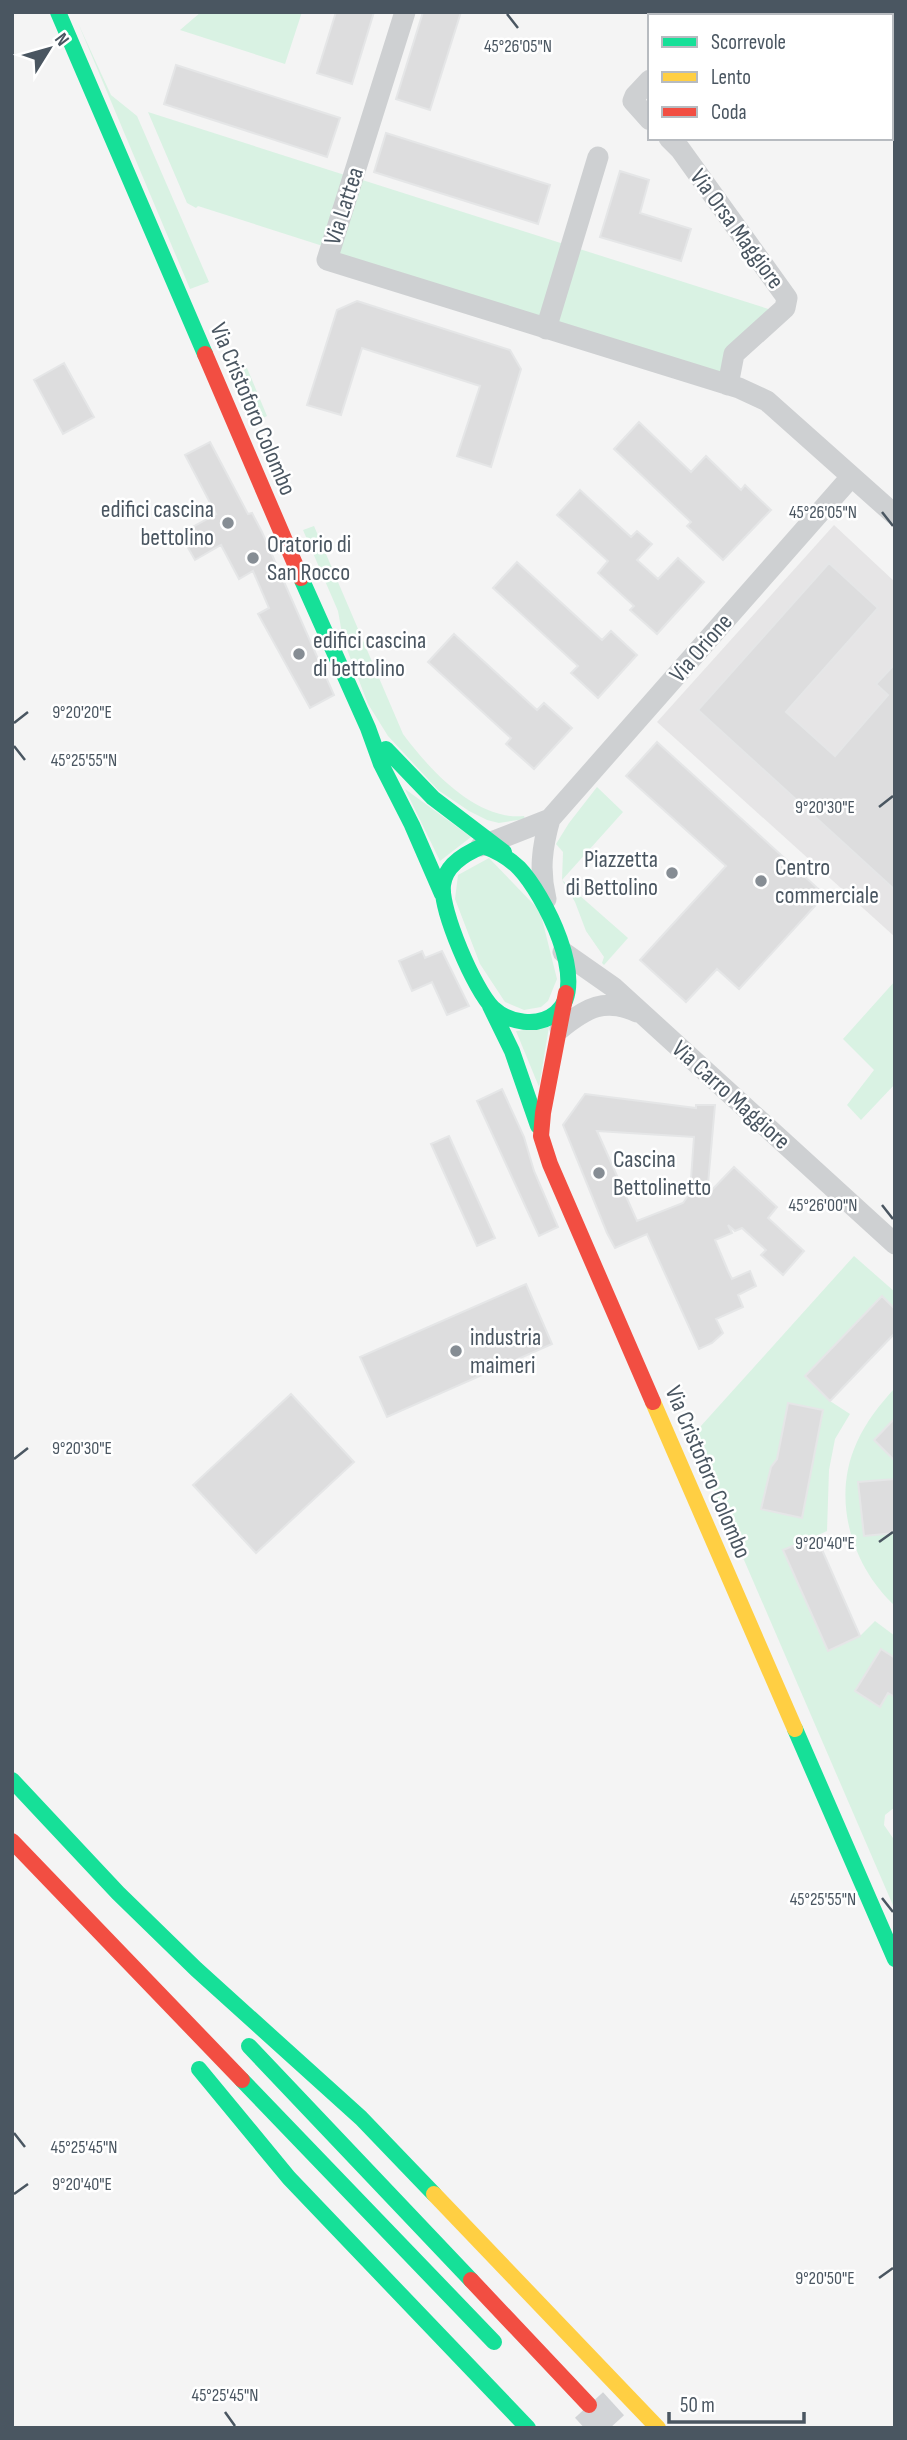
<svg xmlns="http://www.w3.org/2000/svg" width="907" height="2440" font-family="'Sofia Sans Condensed',sans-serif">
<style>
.education{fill:#e6e5e6}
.green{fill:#d9f2e3}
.building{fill:#ddddde;stroke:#e5e6e7;stroke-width:2;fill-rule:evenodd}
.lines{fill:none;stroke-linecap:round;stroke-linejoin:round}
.highway-tunnel{stroke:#d2d4d7;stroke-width:38;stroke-dasharray:38 19;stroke-linecap:butt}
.street{stroke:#ced0d2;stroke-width:21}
.fast{stroke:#16e098;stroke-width:16}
.slow{stroke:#ffcf43;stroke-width:16}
.jam{stroke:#f24e42;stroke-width:16}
.ticks{fill:none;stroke:#4a5661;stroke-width:2.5}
.poi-dot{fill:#868d94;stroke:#fff;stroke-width:2.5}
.labels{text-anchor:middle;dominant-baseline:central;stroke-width:5;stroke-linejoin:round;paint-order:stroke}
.street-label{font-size:24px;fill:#4a5661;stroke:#fff}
.poi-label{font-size:24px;fill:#4a5661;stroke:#fff;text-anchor:start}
.ticks-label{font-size:18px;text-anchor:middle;fill:#4a5661;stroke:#fff;stroke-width:5;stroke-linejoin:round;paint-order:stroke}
</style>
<rect width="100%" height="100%" fill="#f4f4f4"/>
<path class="education" d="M834,525L895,582V937L657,722Z"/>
<path class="green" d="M201,12H302L285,64L180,30Z
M78,23L111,95L137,116L209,282L190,289Z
M148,112L351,177L329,248L198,206L196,208L187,203Z
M353,177L781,313L734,354L728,385L327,260Z
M247,368L267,416L259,420L239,372Z
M314,526L403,734C429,769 476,821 524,816L525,819L499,823L487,820L469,811L438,790L388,736L368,704L343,639L338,611L303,530Z
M597,787L623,812L562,880L628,938L604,965L602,963L604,957L586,931L575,902L562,880L563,852L556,844L569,823Z
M405,789L471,837L440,861Z
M489,858L540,911L557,979L548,1001L541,1007L524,1010L505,1002L480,964L455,899L458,875Z
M895,981V1084L861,1120L847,1105L874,1070L843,1039Z
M549,1027L539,1087L516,1031Z
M854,1256L895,1292V1309L881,1296L805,1376L830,1401L850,1414L835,1439L829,1470L827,1531L783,1551L827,1650L860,1636L875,1621L895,1636V1807L885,1815L884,1825L895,1841V1910L691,1437Z
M895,1388V1606C851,1565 831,1498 857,1442C866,1422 880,1404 895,1388Z"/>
<path class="building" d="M336,12H374L352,84L317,73Z
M423,12H461L430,110L396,99Z
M176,65L340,118L327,157L164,104Z
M386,133L550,185L538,224L374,172Z
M620,171L649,180L640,213L691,229L681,261L600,237Z
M357,301L510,350L521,369L491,467L457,456L480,386L362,348L341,415L307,405L337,310Z
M64,363L94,417L63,434L34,380Z
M639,422L691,472L706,456L741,490L745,485L771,510L723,560L687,526L691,522L614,449Z
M210,442L248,514L252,513L262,532L334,695L310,708L258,614L269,608L253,571L239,579L221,545L195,560L180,534L216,514L185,455Z
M580,490L631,537L637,531L652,544L637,560L658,579L678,558L704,582L657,634L630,610L634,606L598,573L608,561L557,515Z
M517,562L602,640L611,631L637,655L598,698L571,673L578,666L493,588Z
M829,563L878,608L786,712L835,756L888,695L876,684L895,664V890L698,710Z
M454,634L537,710L544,703L572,728L534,769L506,744L511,738L428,662Z
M657,742L825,895L739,989L717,969L686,1002L640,960L726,866L626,776Z
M422,951L425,958L442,951L469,1006L447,1015L432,982L412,991L399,961Z
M502,1089L524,1137L534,1171L558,1227L539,1236L477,1101Z
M585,1094L696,1108V1105H715L707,1195L734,1167L777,1207L768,1218L804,1251L783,1275L761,1255L766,1250L742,1228L735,1231L728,1225L732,1233L715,1240L728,1271L732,1279L750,1271L756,1286L738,1295L743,1307L716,1319L723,1333L712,1343L699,1349L647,1234L615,1248L607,1233L563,1125ZM597,1131L694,1137L690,1193L683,1203L637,1221Z
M449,1136L495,1238L477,1246L431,1144Z
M526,1284L552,1344L387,1417L360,1357Z
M882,1296L895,1309V1333L830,1401L805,1376Z
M291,1394L354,1462L256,1553L193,1485Z
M788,1403L823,1410L802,1518L761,1509L771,1467L777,1459Z
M895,1418V1461L874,1440Z
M895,1479V1533L864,1536L858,1482Z
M816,1536L860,1636L828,1651L783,1550Z
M881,1649L895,1658V1697L888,1693L880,1707L855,1691Z"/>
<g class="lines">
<path class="highway-tunnel" d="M589,2405L610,2428"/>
<path class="street" d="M405,12L327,260L739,388L767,401L895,515
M708,16L711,12
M650,80L635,96L633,101L650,120
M669,138L680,149L787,298L785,308L734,354L728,385
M546,329L598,157
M481,846L550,819L851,477
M546,899C539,871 542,847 550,819
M563,952L613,987L895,1244
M560,1029C586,1008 605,997 637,1012"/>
<path class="fast" d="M58,12L205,354
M301,578L368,728L381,764L412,825L442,894
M386,749L433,798L504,852
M483,846C497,851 508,857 519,868C543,893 591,984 556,1013C538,1028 509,1023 493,1008C475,991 440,910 443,885C445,865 466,853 483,846Z
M490,1006L512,1051L538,1126
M795,1729L895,1959
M12,1780L118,1893L196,1969L361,2118L434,2194
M249,2046L471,2280
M199,2069L289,2178L528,2428
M242,2080L494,2342"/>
<path class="slow" d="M653,1402L795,1729
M434,2194L658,2428"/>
<path class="jam" d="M205,354L301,578
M566,993L543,1113L541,1136L550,1164L653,1402
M12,1841L242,2080
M471,2280L589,2405"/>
</g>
<path class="ticks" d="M507,14L518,28M882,512L893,526M14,723L28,712M14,746L25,760M879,807L893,796M882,1205L893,1219M14,1459L28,1448M879,1542L893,1532M882,1898L893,1912M14,2133L25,2147M14,2194L28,2184M879,2278L893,2268M225,2412L235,2426"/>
<g class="poi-dot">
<circle cx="228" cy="523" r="7"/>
<circle cx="253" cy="558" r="7"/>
<circle cx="299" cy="654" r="7"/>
<circle cx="672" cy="873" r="7"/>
<circle cx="761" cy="881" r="7"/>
<circle cx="599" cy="1173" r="7"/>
<circle cx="456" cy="1351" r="7"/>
</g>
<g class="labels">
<g class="street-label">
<text transform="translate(344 206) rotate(-72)">Via Lattea</text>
<text transform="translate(737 229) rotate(54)">Via Orsa Maggiore</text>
<text transform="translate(253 409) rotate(67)">Via Cristoforo Colombo</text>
<text transform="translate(701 648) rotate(-49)">Via Orione</text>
<text transform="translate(731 1095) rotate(42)">Via Carro Maggiore</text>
<text transform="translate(708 1472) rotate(67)">Via Cristoforo Colombo</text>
</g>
<g class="poi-label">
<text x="214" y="509" text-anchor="end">edifici cascina<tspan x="214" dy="28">bettolino</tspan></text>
<text x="267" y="544">Oratorio di<tspan x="267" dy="28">San Rocco</tspan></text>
<text x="313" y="640">edifici cascina<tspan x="313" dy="28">di bettolino</tspan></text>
<text x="658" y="859" text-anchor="end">Piazzetta<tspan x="658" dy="28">di Bettolino</tspan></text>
<text x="775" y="867">Centro<tspan x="775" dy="28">commerciale</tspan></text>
<text x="613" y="1159">Cascina<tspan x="613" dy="28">Bettolinetto</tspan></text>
<text x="470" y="1337">industria<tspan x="470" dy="28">maimeri</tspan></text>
</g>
</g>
<g class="ticks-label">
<text x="518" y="52">45°26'05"N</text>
<text x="823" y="518">45°26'05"N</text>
<text x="82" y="718">9°20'20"E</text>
<text x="84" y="766">45°25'55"N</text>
<text x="825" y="813">9°20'30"E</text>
<text x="823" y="1211">45°26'00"N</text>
<text x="82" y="1454">9°20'30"E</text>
<text x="825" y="1549">9°20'40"E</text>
<text x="823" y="1905">45°25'55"N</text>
<text x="84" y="2153">45°25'45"N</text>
<text x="82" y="2190">9°20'40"E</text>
<text x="825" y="2284">9°20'50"E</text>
<text x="225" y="2401">45°25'45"N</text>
</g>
<rect width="907" height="2440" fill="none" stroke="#4a5661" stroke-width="28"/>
<rect x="648" y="14" width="245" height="126" fill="#ffffff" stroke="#b7bbc0" stroke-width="2"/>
<rect x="662" y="37" width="35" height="10" fill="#16e098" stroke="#b7bbc0" stroke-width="2"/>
<text x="711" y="49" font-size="21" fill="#4a5661">Scorrevole</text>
<rect x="662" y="72" width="35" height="10" fill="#ffcf43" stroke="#b7bbc0" stroke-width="2"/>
<text x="711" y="84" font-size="21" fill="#4a5661">Lento</text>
<rect x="662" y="107" width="35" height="10" fill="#f24e42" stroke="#b7bbc0" stroke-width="2"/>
<text x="711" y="119" font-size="21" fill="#4a5661">Coda</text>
<g transform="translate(49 49) rotate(53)" stroke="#ffffff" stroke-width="5" paint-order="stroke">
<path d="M0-5L12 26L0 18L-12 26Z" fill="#4a5661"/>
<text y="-10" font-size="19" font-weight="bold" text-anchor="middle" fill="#4a5661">N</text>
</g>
<path d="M669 2412v10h135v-10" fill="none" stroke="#4a5661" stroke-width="3.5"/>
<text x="680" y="2412" font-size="21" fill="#4a5661" stroke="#ffffff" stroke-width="5" paint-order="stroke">50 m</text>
</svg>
